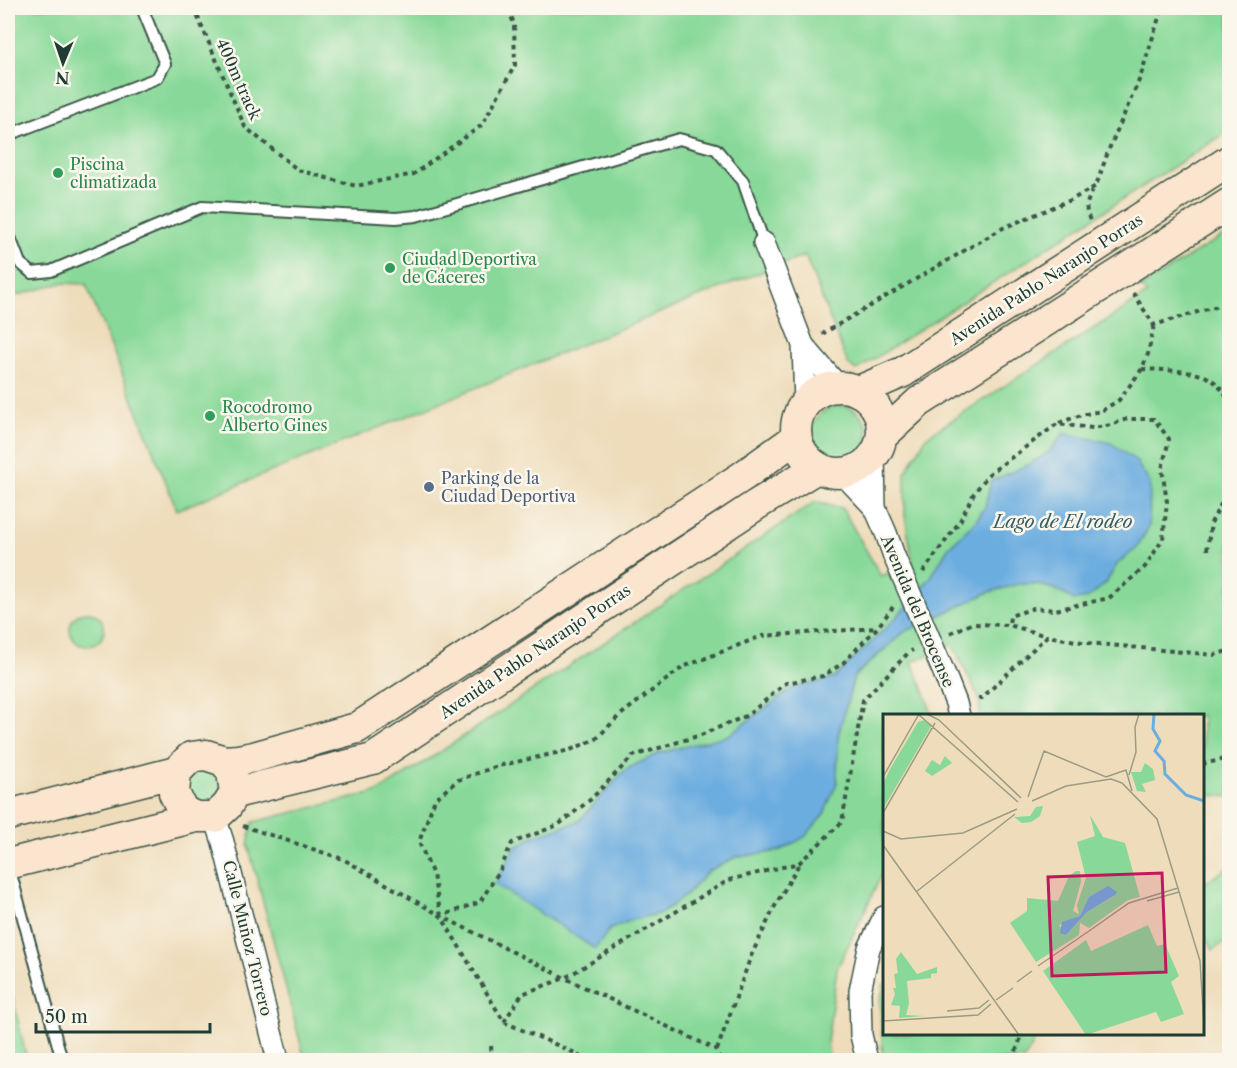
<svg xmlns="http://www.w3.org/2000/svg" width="1237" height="1068" font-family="'Libre Caslon Text',serif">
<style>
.green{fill:#88d999;stroke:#548b66;stroke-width:1.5;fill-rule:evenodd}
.water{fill:#6cade0;stroke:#46758a;stroke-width:1.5}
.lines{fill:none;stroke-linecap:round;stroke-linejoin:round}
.service-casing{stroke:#3e5548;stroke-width:14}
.minor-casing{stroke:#3e5548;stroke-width:24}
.secondary-casing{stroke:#3e5548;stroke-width:33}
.path{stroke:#3e5548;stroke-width:4;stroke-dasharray:4.5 4.5;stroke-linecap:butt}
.service{stroke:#fff;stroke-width:10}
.minor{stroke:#fff;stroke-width:21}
.secondary{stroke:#fce5cf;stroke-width:30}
.minor-bridge-casing{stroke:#3e5548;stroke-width:24;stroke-linecap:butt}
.minor-bridge{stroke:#fff;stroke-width:21}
.leisure-dot{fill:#2e9e5b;stroke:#fbf7ec;stroke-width:2}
.service-dot{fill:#5c6f8a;stroke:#fbf7ec;stroke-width:2}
.labels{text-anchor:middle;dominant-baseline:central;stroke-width:5;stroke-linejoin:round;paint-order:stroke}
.street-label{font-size:16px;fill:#1f3d34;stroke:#fbf7ec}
.leisure-label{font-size:16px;fill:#27864d;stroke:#fbf7ec;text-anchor:start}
.service-label{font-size:16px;fill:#4e5e75;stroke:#fbf7ec;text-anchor:start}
.water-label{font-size:18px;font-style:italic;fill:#365f68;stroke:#fbf7ec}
.inset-river{fill:none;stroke:#6cade0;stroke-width:3}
.inset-road{fill:none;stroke:#9b9c84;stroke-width:1.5}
.view{fill:#c2185b;fill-opacity:0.15;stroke:#c2185b;stroke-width:3}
.inset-edge{fill:none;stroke:#1f3d34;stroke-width:3}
</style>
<rect width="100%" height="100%" fill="#fbf7ec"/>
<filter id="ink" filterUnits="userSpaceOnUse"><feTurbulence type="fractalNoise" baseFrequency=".0167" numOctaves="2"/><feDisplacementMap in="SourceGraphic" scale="12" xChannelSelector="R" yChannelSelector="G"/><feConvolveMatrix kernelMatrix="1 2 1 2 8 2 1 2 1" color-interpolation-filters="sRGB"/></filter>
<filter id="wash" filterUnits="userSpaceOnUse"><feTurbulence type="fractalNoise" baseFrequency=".008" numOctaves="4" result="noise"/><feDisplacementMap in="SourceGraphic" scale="24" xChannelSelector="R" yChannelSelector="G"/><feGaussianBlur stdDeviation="1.35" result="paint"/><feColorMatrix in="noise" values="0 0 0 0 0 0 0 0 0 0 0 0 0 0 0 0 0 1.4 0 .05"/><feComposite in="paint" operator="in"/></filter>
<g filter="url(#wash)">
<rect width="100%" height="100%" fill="#eedcba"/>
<path class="green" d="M8,8H1229V131L857,370L853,368L848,364L805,256L740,280L177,510L86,284L61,283L8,298Z
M1229,232V797L1203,794L1202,716L980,715L979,698L952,644L912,662L925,693L932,715L884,716V870L837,969L827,1043L830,1060H305L248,845L253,822L378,792L431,758L815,502L842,508L881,576L913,564L905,516V473L927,436L1147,294L1140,287ZM1064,433L1150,483L1149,526L1137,548L1117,564L1106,583L1074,600L1057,590L1037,584H1019L989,592L904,632L854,677L838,736L837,783L779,851L736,857L708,871L687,894L662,913L634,919L610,929L532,837L579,821L625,770L659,753L727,736L793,688L834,679L896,618L931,577L948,548L975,522L985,508L991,481L1030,464L1049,452Z
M812 434a28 28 0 1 1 56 0a28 28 0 1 1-56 0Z
M70 629a17 17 0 1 1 34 0a17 17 0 1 1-34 0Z
M199,767L217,771L223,788L213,802L201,804L190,799L186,781Z
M1229,867V939L1213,950L1203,933V884Z
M8,977L27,1060H8Z
M884,983V1034H1038L1024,1060H883L880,1000Z"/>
<path class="water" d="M1064,433L1111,443L1136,461L1150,483L1149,526L1137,548L1117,564L1106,583L1088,598L1074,600L1057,590L1037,584H1019L989,592L904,632L854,676L838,736L837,783L824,814L805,837L779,851L736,857L708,871L687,894L662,913L634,919L610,929L595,949L495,884L515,848L532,837L579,821L625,770L659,753L727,736L793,688L834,678L896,618L931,577L948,548L975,522L985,508L991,481L1030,464L1049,452Z"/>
</g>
<g filter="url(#ink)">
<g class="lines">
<defs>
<path id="service" d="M8,135L157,78L165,64L142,8
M8,232L20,263L32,273L51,271L202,207L396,218L416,216L679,139L716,149L743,181L764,243
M9,867L62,1060"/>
<path id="minor" d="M764,243L803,345L805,403
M803,345L839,387
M874,456L875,508
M842,473L875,508L886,533L894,556
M945,675L956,703L959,716
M215,817L223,842L278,1060
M867,1060L861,1035L860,991L869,948L884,917"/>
<path id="secondary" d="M796 430a43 43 0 1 1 86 0a43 43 0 1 1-86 0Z
M859,391L903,372L1230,160
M882,436L919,402L1230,203
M206,755L224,761L232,772L235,793L227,806L215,817H196L183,811L174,793L176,772L191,757Z
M224,761L238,760L254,757L357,728L743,476L796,438
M235,793L373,759L756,505L817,468
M8,815L176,772
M8,864L196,817"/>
</defs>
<use href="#service" class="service-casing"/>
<use href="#minor" class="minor-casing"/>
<use href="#secondary" class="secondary-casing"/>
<path class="path" d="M194,8L245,127L298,170L356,186L414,174L482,125L515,65L514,24L508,8
M1222,8L1225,10L1230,20
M1090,220C1083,207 1088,200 1094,188
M1133,293L1154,325L1214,307L1230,306
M822,334L1003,228L1073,199L1096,186L1109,149L1140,78L1162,8
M1142,369C1158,370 1200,370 1212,380C1220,386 1225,394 1230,403
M1059,423L1081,415L1101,411L1119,400L1142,369L1148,354L1154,325
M1207,550L1211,523L1223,500L1230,473
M923,572L960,521L974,493L989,474L1057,424L1093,428L1111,425L1127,419H1154L1169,439L1162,469L1167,502L1163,539L1145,567L1109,598L1055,610L1034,608L1010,616L1009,625
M950,633L971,624L1009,625L1047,636
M978,698H982L1047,636L1088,643L1215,655L1230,650
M1202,764L1230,758
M243,826L343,859L441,916L504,1022L575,1053L584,1060
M441,916L433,875L419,842L435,799L458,780L498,766L570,750L596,739L619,716L683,667L762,636L877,628
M504,1022L522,994L565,978L729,880L799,863L842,822L863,700L909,652L913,650
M491,1046L492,1060
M717,1050L751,956L775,906L799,864
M719,1060L717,1050L565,978L441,916L480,902L500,870L512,843L558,825L590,800L633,756L701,735L748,715L786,683L823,676L843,663L877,628L893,607
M1013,1060L1022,1034"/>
<use href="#service" class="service"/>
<use href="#minor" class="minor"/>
<use href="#secondary" class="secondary"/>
<defs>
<path id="minor-bridge" d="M894,556L945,675"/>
</defs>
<use href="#minor-bridge" class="minor-bridge-casing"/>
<use href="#minor-bridge" class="minor-bridge"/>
</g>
</g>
<g class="leisure-dot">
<circle cx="58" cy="173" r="6"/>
<circle cx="390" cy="268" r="6"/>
<circle cx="210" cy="416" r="6"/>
</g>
<circle class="service-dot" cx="429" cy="487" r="6"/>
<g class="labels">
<g class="street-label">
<text transform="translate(239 79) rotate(66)">400m track</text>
<text transform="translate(1046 279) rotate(-33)">Avenida Pablo Naranjo Porras</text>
<text transform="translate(918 611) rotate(67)">Avenida del Brocense</text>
<text transform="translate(535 651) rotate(-34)">Avenida Pablo Naranjo Porras</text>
<text transform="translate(248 938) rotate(76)">Calle Muñoz Torrero</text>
</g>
<g class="leisure-label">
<text x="70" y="164">Piscina<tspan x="70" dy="18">climatizada</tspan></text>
<text x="402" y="259">Ciudad Deportiva<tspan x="402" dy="18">de Cáceres</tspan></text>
<text x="222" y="407">Rocodromo<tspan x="222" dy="18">Alberto Gines</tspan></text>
</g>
<g class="service-label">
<text x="441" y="478">Parking de la<tspan x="441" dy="18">Ciudad Deportiva</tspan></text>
</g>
<g class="water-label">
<text x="1063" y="522">Lago de El rodeo</text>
</g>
</g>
<g transform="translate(883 714)">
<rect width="321" height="321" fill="#eedcba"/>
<path d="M41,6L49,11L0,95V70L7,55L35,8ZM62,42L69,49L49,62L42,57L49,46L57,51ZM262,49L270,55L272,66L259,70L263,78L254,77L248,58H258ZM160,92L157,102L148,108L139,109L131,103L147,102L153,93ZM207,101L220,123L242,129L257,183L245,186L206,214L197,209L196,221L153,248L127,209L144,197V184L175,187L186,162L193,157H197L198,168L190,197L196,200L194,191L203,164L194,128L212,122ZM223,174L231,182L204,198L183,221L176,211L197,202L208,182ZM265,211L274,232L282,230L296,262L288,268L301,300L278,308L273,298L203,321L160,257L203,226L208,237ZM18,238L34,260L54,253V259L48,260V264L24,267L26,290L23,301L41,302L16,304L17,292L8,291L12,280L10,274H13L11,260L15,259L13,245Z" fill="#88d999" fill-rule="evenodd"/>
<path d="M225,172L234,178L232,181L204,198L183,221L177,219L179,208L197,202L206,183Z" fill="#6cade0"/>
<path class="inset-river" d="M271,0L270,15L277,27L272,37L281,47L282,60L303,81L321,87"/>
<path class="inset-road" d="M35,0L135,88M44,0L56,6L138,84M246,61L253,38L252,13L256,0M0,63L36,0M145,83L161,37L223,63L243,56L249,77M149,87L183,72L228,65L239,69L274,105L317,247L321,311M0,99L52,9M0,117L18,125L80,119L134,95M0,131L136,321M33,178L132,100M264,187L296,178M206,217L246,189L295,174M155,252L206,217M134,268L149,257M113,286L130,274M64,297L96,294L106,286M0,307L95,301L108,290"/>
<path class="view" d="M279,159L283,258L169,262L165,163Z"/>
<rect width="321" height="321" class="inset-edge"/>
</g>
<rect width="1237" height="1068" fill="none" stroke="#fbf7ec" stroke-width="30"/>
<g transform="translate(63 63) rotate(182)" stroke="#fbf7ec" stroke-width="4.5" paint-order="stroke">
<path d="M0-4.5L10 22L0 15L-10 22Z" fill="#1f3d34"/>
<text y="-9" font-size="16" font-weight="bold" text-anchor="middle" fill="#1f3d34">N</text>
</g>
<path d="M36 1023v9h174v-9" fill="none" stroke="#1f3d34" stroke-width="3"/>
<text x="45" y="1023" font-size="18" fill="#1f3d34" stroke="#fbf7ec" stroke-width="4.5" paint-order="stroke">50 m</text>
</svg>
